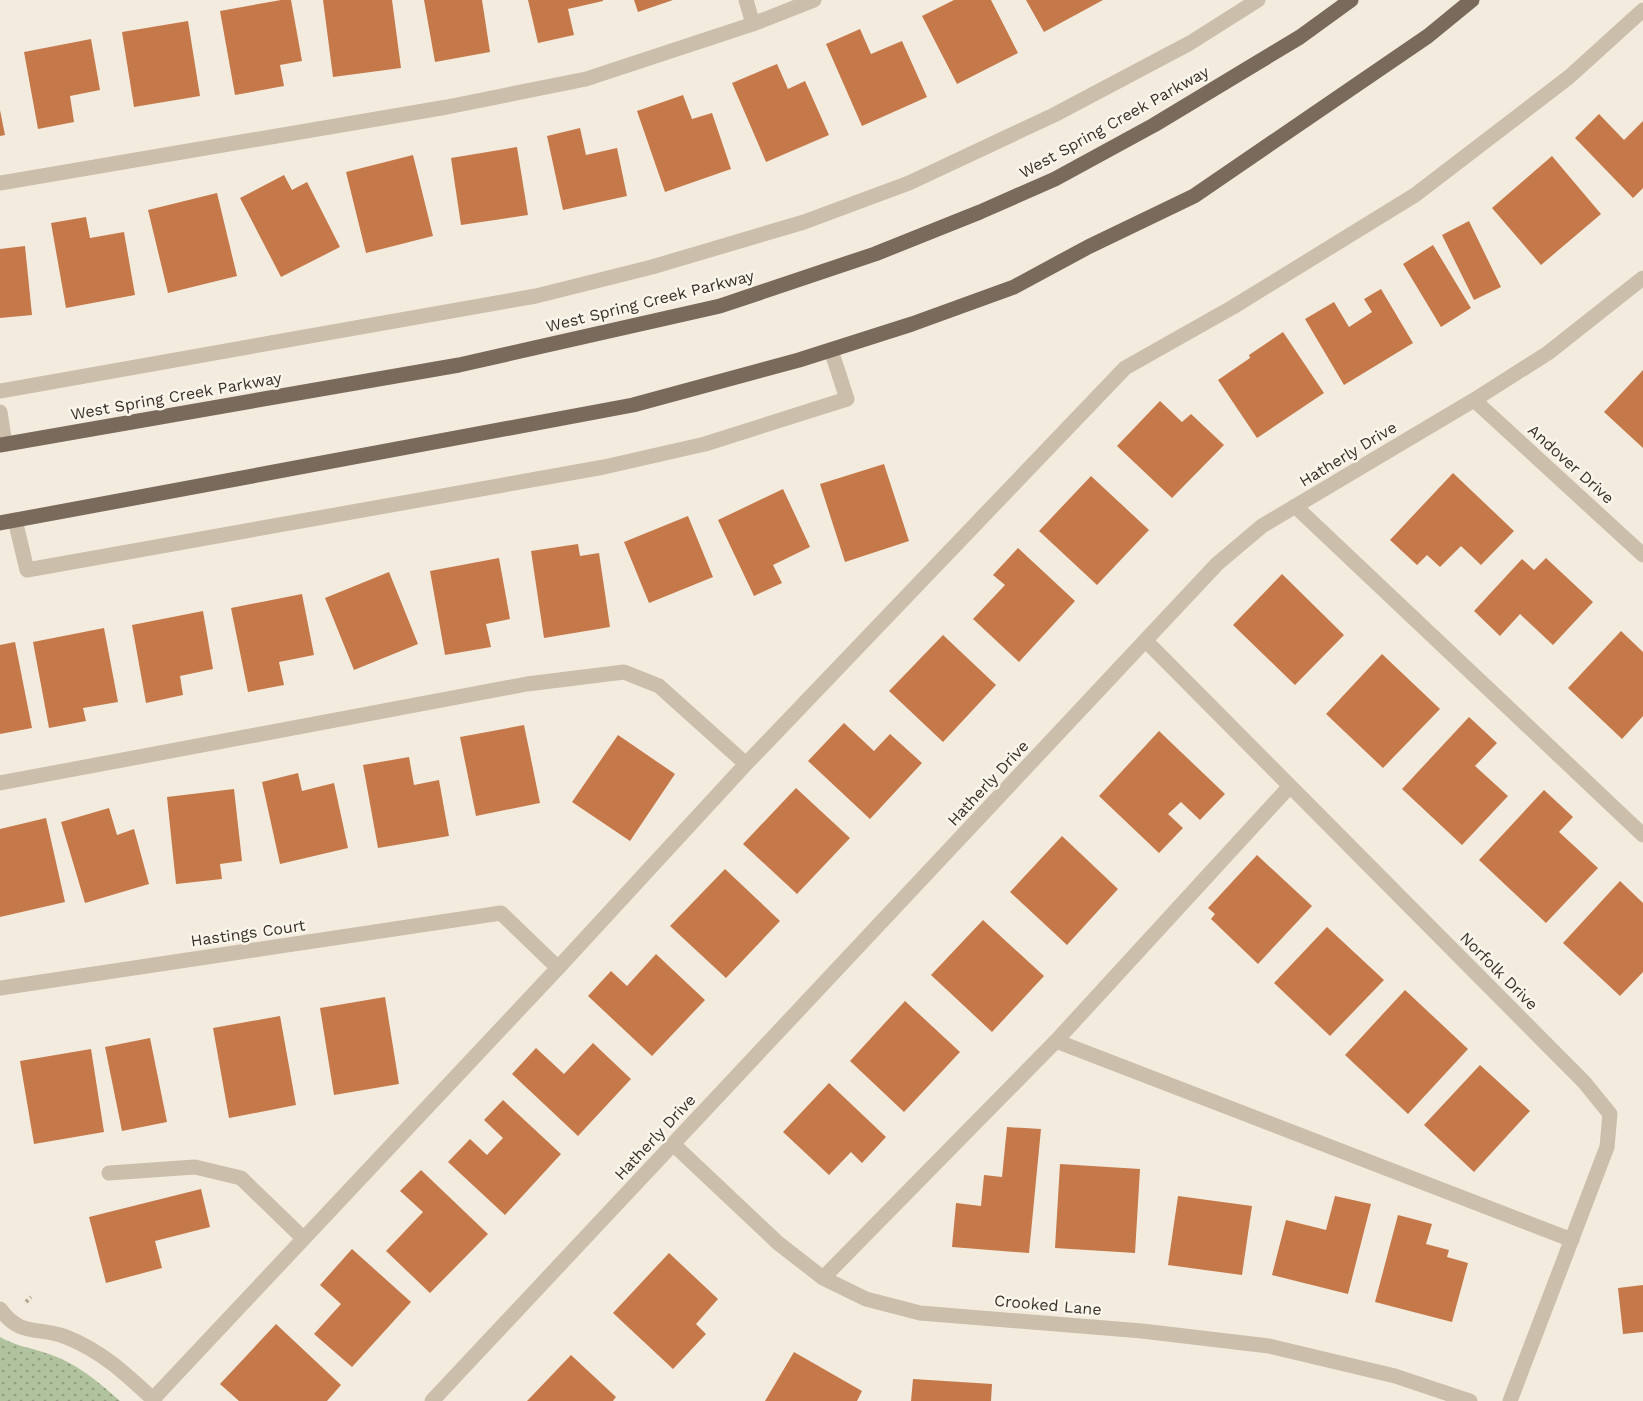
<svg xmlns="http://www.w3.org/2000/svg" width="1643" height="1401" font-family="'Work Sans',sans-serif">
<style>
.park{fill:url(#park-dots)}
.building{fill:#c5794a}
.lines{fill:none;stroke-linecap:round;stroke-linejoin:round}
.path{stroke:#b7a894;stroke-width:4;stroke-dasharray:3 3;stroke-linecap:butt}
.minor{stroke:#cbbeaa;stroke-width:15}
.major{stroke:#7a6a5b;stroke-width:15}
.labels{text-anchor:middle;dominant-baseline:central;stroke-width:5;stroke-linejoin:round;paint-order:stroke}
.street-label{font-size:16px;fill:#38302a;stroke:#faf5eb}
</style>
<defs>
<pattern id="park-dots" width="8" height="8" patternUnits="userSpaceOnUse" patternTransform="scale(1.5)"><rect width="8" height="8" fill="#b1c29e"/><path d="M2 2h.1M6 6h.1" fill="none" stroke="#919e81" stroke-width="1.8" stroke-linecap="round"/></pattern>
</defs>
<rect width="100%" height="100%" fill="#f3ecde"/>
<path class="park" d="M0,1337C15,1346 32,1348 49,1354C76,1363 99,1382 120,1401H0Z"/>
<path class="building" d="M281,0H291L302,61L280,65L284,86L235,95L220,11Z
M323,0H392L401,68L333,77Z
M424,0H482L490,52L435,62Z
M528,0H603V1L568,9L574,35L538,43Z
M634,0H673L638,12Z
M954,0H991L1018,53L957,84L922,16Z
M1026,0H1103L1044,32Z
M188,21L200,96L134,107L122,32Z
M860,29L871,54L902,41L927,97L862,126L826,44Z
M91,39L100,90L70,96L74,122L38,129L24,52Z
M777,64L788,89L805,81L829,135L766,162L732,83Z
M683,95L692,119L712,113L731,169L665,192L637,111Z
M0,110L5,135L0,136Z
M1599,114L1624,140L1643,121V188L1633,198L1575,138Z
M580,128L586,155L617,148L627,196L563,210L547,136Z
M517,147L528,215L461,225L451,158Z
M413,155L433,236L366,253L346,172Z
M1552,156L1601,214L1541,265L1492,208Z
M284,175L292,190L307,182L340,247L281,277L240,198Z
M217,193L237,276L168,293L148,210Z
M86,217L90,238L124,232L135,295L66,308L51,223Z
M1469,221L1501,287L1474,300L1442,235Z
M1433,245L1471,308L1441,327L1403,264Z
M25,246L32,315L0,318V249Z
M1381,289L1413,343L1344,385L1305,319L1334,302L1349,327L1372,312L1364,299Z
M1283,332L1324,393L1257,438L1218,380L1250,358L1249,355Z
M1643,370V448L1604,412Z
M1160,401L1182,422L1191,414L1224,445L1172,498L1117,446Z
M884,464L909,541L845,562L820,484Z
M1453,473L1514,531L1481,565L1461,546L1440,567L1427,555L1417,565L1390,540Z
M1091,476L1149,530L1097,585L1039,531Z
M783,489L810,547L773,565L782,583L754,596L718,520Z
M688,516L713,577L649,603L624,542Z
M578,544L580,556L599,553L610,627L544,638L531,551Z
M1018,548L1075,601L1019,662L973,619L1005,585L993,575Z
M499,558L510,619L486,624L491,647L445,655L430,571Z
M1546,558L1593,602L1553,645L1520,614L1500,636L1474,611L1522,559L1534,570Z
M389,572L418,644L354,670L325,598Z
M1282,574L1344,635L1295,685L1233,625Z
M302,594L314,655L279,662L284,685L248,692L231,608Z
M203,611L213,669L180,676L183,695L146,703L132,625Z
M104,628L118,702L83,708L86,721L49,728L33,642Z
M1621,631L1643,652V716L1622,739L1568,688Z
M943,635L996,685L943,742L889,691Z
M15,642L32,728L0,734V645Z
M1382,654L1440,709L1383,768L1326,714Z
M1469,717L1497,743L1475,766L1508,796L1462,845L1402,789Z
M844,723L874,751L890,734L922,763L870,819L808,761Z
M524,725L540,803L476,816L460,737Z
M1159,731L1225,794L1200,820L1181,802L1168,814L1183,828L1159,853L1099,796Z
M618,735L675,774L630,841L572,802Z
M409,757L414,785L439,780L449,836L378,848L363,765Z
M298,773L302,791L334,783L348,848L280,864L262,782Z
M796,788L850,838L797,894L743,844Z
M234,789L242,861L220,864L222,879L176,884L167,797Z
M1544,790L1573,817L1559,832L1598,868L1546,923L1479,860Z
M109,808L117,835L134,829L149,884L85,903L61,822Z
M46,818L65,902L0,917V829Z
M1062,836L1118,889L1067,945L1010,892Z
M1257,855L1312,906L1258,964L1211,919L1215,914L1208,908Z
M725,869L780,921L726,978L670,926Z
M1620,881L1643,903V972L1620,996L1563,943Z
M983,920L1044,976L992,1032L931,975Z
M1327,927L1384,980L1330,1036L1274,983Z
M656,954L705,1000L652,1056L588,996L611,971L627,986Z
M1405,990L1468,1049L1408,1114L1345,1055Z
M385,997L399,1084L334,1095L320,1008Z
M905,1001L960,1052L904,1112L850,1061Z
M280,1016L296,1105L229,1118L213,1028Z
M150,1038L167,1122L122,1131L105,1047Z
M593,1043L631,1079L578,1136L512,1074L536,1048L564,1074Z
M91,1049L104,1132L34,1144L20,1061Z
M1480,1065L1530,1111L1474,1172L1424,1125Z
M829,1083L886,1137L862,1163L851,1152L829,1175L783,1132Z
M503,1100L561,1154L505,1215L448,1162L470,1139L487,1155L503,1138L484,1120Z
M1007,1127L1041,1129L1029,1253L952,1247L956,1203L981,1206L984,1175L1002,1177Z
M1060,1164L1140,1169L1135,1253L1055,1248Z
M421,1170L488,1234L430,1293L386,1251L423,1212L400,1191Z
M201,1189L210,1227L155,1241L162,1268L106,1283L89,1217Z
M1178,1196L1252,1206L1242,1275L1168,1265Z
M1335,1196L1371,1204L1348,1294L1272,1275L1286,1220L1326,1230Z
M1398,1215L1432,1224L1426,1244L1449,1250L1447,1257L1468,1263L1452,1322L1375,1302Z
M352,1249L411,1302L352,1367L314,1334L341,1304L320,1285Z
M669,1253L718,1299L696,1324L706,1334L673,1369L613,1313Z
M1643,1285V1332L1623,1334L1618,1288Z
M276,1324L341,1385L327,1401H239L220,1384Z
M794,1352L862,1391L857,1401H765Z
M571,1355L616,1397L613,1401H527Z
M913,1379L992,1384L991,1401H911Z"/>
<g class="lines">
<path class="path" d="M26,1302L31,1297"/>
<path class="minor" d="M746,0L753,24
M0,183L447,107L586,79L753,24L814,0
M0,391L536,296L652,267L804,222L909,183L1054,115L1190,43L1258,0
M1474,400L1643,555
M0,412L5,444
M1295,506L1643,835
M15,520L27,570L604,467L705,444L847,399L831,350
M1146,641L1584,1082L1610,1114L1607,1147L1510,1401
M0,783L527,684L624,672L659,686L746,764
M0,988L501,913L558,968
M1056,1041L1572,1240
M673,1144L778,1243L823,1278L866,1299L920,1313L1142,1331L1269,1346L1395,1376L1470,1401
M109,1173L195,1167L241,1178L303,1238
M823,1278L1056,1041L1290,786
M0,1309C21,1338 39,1326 66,1337C102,1351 127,1375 155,1401
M153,1399L558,968L746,764L1125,368L1233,307L1415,195L1569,77L1643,10
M432,1401L1217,564L1262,526L1474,400L1548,353L1643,278"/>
<path class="major" d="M0,445L459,365L720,306L875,254L980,212L1055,179L1154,125L1300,37L1351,0
M0,523L633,405L799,360L912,324L1014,287L1088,247L1194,196L1428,36L1472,0"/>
</g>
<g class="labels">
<g class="street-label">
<text transform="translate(1114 122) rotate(-29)">West Spring Creek Parkway</text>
<text transform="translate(650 301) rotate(-14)">West Spring Creek Parkway</text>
<text transform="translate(176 396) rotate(-10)">West Spring Creek Parkway</text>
<text transform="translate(1348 454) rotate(-31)">Hatherly Drive</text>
<text transform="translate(1571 464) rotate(42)">Andover Drive</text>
<text transform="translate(988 783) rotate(-47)">Hatherly Drive</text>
<text transform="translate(248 933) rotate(-8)">Hastings Court</text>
<text transform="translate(1499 971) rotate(45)">Norfolk Drive</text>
<text transform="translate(655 1137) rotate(-47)">Hatherly Drive</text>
<text transform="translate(1048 1305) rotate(5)">Crooked Lane</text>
</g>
</g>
</svg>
